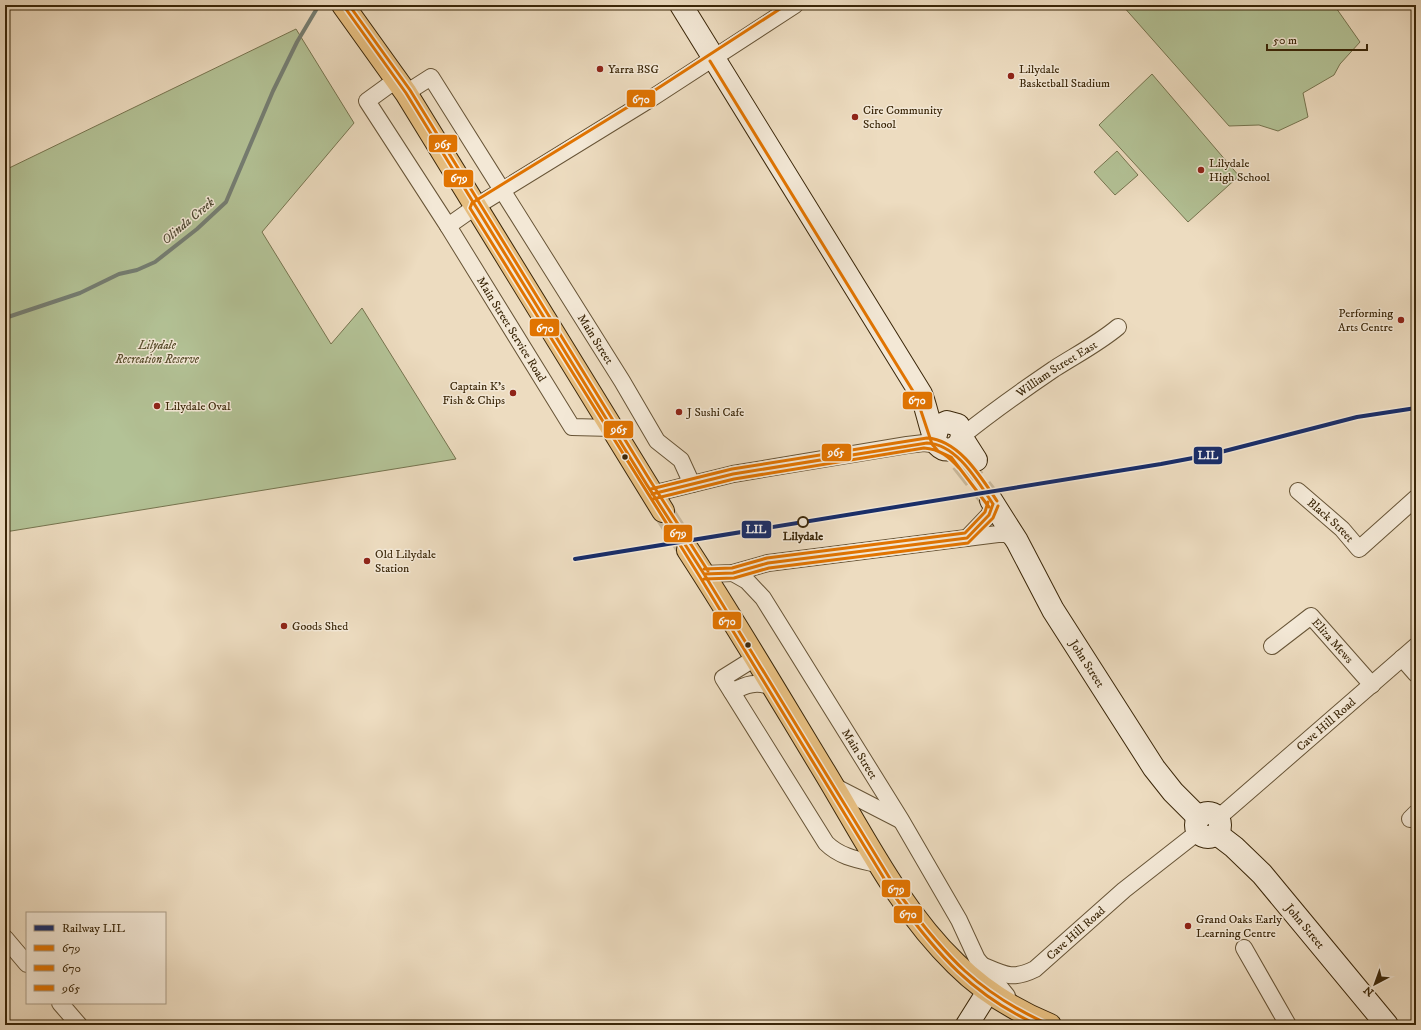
<svg xmlns="http://www.w3.org/2000/svg" width="1421" height="1030" font-family="'IM FELL DW Pica',serif">
<style>
.green{fill:#b3c296;stroke:#76744f}
.lines{fill:none;stroke-linecap:round;stroke-linejoin:round}
.stream{stroke:#757e73;stroke-width:4}
.secondary-tunnel{stroke:#c9b89b;stroke-width:22;stroke-dasharray:22 11;stroke-linecap:butt}
.highway-tunnel{stroke:#c9b89b;stroke-width:22;stroke-dasharray:22 11;stroke-linecap:butt}
.street-casing{stroke:#675436;stroke-width:18}
.secondary-casing{stroke:#3a2608;stroke-width:24}
.highway-casing{stroke:#3a2608;stroke-width:24}
.street{stroke:#f3e8d6;stroke-width:16}
.secondary{stroke:#f3e8d6;stroke-width:22}
.highway{stroke:#e6be80;stroke-width:22}
.bus-1-casing{stroke:#f3e8d6;stroke-width:6}
.bus-2-casing{stroke:#f3e8d6;stroke-width:6}
.bus-3-casing{stroke:#f3e8d6;stroke-width:6}
.bus-1{stroke:#e17401;stroke-width:3}
.bus-2{stroke:#e17401;stroke-width:3}
.bus-3{stroke:#e17401;stroke-width:3}
.rail-1-casing{stroke:#f3e8d6;stroke-width:7}
.rail-1{stroke:#152c6b;stroke-width:4}
.poi-dot{fill:#8f2418;stroke:#f3e8d6;stroke-width:1.5}
.bus-dot{fill:#3a2608;stroke:#f3e8d6;stroke-width:1.5}
.stop-dot{fill:#f3e8d6;stroke:#3a2608;stroke-width:2}
.labels{text-anchor:middle;dominant-baseline:central;stroke-width:3;stroke-linejoin:round;paint-order:stroke}
.poi-label{font-size:12px;fill:#3a2608;stroke:#f3e8d6;text-anchor:start}
.street-label{font-size:12px;fill:#3a2608;stroke:#f3e8d6}
.park-label{font-size:12px;font-style:italic;fill:#584d2c;stroke:#f3e8d6}
.stop-label{font-size:12px;font-weight:bold;fill:#3a2608;stroke:#f3e8d6}
.water-label{font-size:13px;font-style:italic;fill:#524b35;stroke:#f3e8d6}
.line-badge{stroke:#f3e8d6;stroke-width:1.5}
.badge-label{font-size:11px;text-anchor:middle;font-weight:bold;fill:#fff}
</style>
<rect width="100%" height="100%" fill="#eddcc0"/>
<filter id="stains"><feTurbulence type="fractalNoise" baseFrequency=".005" numOctaves="4"/><feColorMatrix values="0 0 0 0 .2 0 0 0 0 .09 0 0 0 0 .02 0 0 0 .5 -.17"/></filter>
<radialGradient id="worn" r=".72"><stop offset=".6" stop-color="#630" stop-opacity="0"/><stop offset="1" stop-color="#630" stop-opacity=".3"/></radialGradient>
<path class="green" d="M1122,5H1334L1360,42L1340,64L1334,75L1303,93L1308,117L1278,131L1259,125L1229,126Z
M296,29L354,123L262,232L331,344L362,308L456,459L5,532V170Z
M1152,74L1239,176L1188,222L1099,125Z
M1117,151L1138,175L1115,195L1094,172Z"/>
<g class="lines">
<path class="stream" d="M5,318L80,293L119,274L137,270L155,262L197,229L226,202L273,91L297,42L319,5"/>
<path class="secondary-tunnel" d="M961,462L991,500"/>
<path class="highway-tunnel" d="M663,511L688,550"/>
<defs>
<g id="street">
<path id="s1" d="M396,80L367,101L448,226L572,427L612,428"/>
<path id="s2" d="M406,93L431,77L622,381L657,441L681,460L692,484"/>
<path d="M448,226L475,207L652,98L795,5"/>
<path id="s3" d="M962,436C992,412 1023,390 1054,369C1076,355 1099,343 1118,327"/>
<path id="s4" d="M1298,491L1342,529L1359,549L1416,498"/>
<path d="M652,494L733,474L907,445L924,443L939,445"/>
<path d="M967,538L989,515L993,504"/>
<path id="s5" d="M733,573L747,581L763,598L901,820L959,920L977,959L1007,996"/>
<path d="M704,574L733,573L768,563L998,534H1006L1017,541"/>
<path id="s6" d="M1272,646L1311,616L1372,685"/>
<path d="M755,658L723,678L826,843C841,858 860,860 881,865"/>
<path d="M1402,658L1416,674"/>
<path d="M732,692C746,684 757,681 773,687"/>
<path d="M832,785L900,820"/>
<path id="s7" d="M1218,818L1416,646"/>
<path d="M1410,819L1416,813"/>
<path d="M5,938L27,964"/>
<path d="M1244,948L1288,1025"/>
<path id="s8" d="M984,966C1005,975 1013,980 1035,969L1124,890L1198,832"/>
<path d="M60,1003L79,1025"/>
</g>
<g id="secondary">
<path d="M681,5L921,394C926,405 932,438 938,445C950,458 970,441 958,425L947,422L938,426L935,438"/>
<path d="M962,438L976,460"/>
<path id="s9" d="M991,500L1017,541L1053,610L1154,768L1173,792L1199,818"/>
<circle cx="1208" cy="825" r="12"/>
<path id="s10" d="M1217,834L1234,847L1262,874L1387,1025"/>
<path d="M967,1025L989,990"/>
</g>
<path id="highway" d="M343,5L406,93L663,511
M688,550C735,622 779,697 824,771C864,837 900,910 956,964C982,990 1016,1011 1050,1025"/>
</defs>
<use href="#street" class="street-casing"/>
<use href="#secondary" class="secondary-casing"/>
<use href="#highway" class="highway-casing"/>
<use href="#street" class="street"/>
<use href="#secondary" class="secondary"/>
<use href="#highway" class="highway"/>
<defs>
<path id="bus-1" d="M343,5L406,93L647,485L704,574L900,895C946,957 978,993 1050,1025
M652,494L733,474L927,443C957,444 978,482 993,504
M704,574L733,573L768,563L967,538L989,515L993,504"/>
<path id="bus-2" d="M786,5L649,94L472,203L470,208L700,577L896,898C937,954 973,996 1038,1025
M710,61L916,396L932,444L938,451L951,457L989,507
M653,499L734,479L924,448C940,449 949,457 959,468
M704,579L734,578L769,568L968,543L993,518L998,506"/>
<path id="bus-3" d="M349,5L410,90L651,482L708,571
M651,489L732,469L927,438C959,440 981,477 997,501
M704,569L732,568L767,558L965,533L985,512L988,502"/>
</defs>
<use href="#bus-1" class="bus-1-casing"/>
<use href="#bus-2" class="bus-2-casing"/>
<use href="#bus-3" class="bus-3-casing"/>
<use href="#bus-1" class="bus-1"/>
<use href="#bus-2" class="bus-2"/>
<use href="#bus-3" class="bus-3"/>
<defs>
<path id="rail-1" d="M575,559L1161,464L1209,455L1357,417L1416,408"/>
</defs>
<use href="#rail-1" class="rail-1-casing"/>
<use href="#rail-1" class="rail-1"/>
</g>
<g class="poi-dot">
<circle cx="600" cy="69" r="4"/>
<circle cx="1011" cy="76" r="4"/>
<circle cx="855" cy="117" r="4"/>
<circle cx="1201" cy="170" r="4"/>
<circle cx="1401" cy="320" r="4"/>
<circle cx="513" cy="393" r="4"/>
<circle cx="157" cy="406" r="4"/>
<circle cx="679" cy="412" r="4"/>
<circle cx="367" cy="561" r="4"/>
<circle cx="284" cy="626" r="4"/>
<circle cx="1188" cy="926" r="4"/>
</g>
<g class="bus-dot">
<circle cx="625" cy="457" r="3.5"/>
<circle cx="748" cy="645" r="3.5"/>
</g>
<circle class="stop-dot" cx="803" cy="522" r="5"/>
<g class="labels">
<g class="poi-label">
<text x="608" y="69">Yarra BSG</text>
<text x="1019" y="69">Lilydale<tspan x="1019" dy="14">Basketball Stadium</tspan></text>
<text x="863" y="110">Cire Community<tspan x="863" dy="14">School</tspan></text>
<text x="1209" y="163">Lilydale<tspan x="1209" dy="14">High School</tspan></text>
<text x="1393" y="313" text-anchor="end">Performing<tspan x="1393" dy="14">Arts Centre</tspan></text>
<text x="505" y="386" text-anchor="end">Captain K's<tspan x="505" dy="14">Fish &amp; Chips</tspan></text>
<text x="165" y="406">Lilydale Oval</text>
<text x="687" y="412">J Sushi Cafe</text>
<text x="375" y="554">Old Lilydale<tspan x="375" dy="14">Station</tspan></text>
<text x="292" y="626">Goods Shed</text>
<text x="1196" y="919">Grand Oaks Early<tspan x="1196" dy="14">Learning Centre</tspan></text>
</g>
<g class="street-label">
<text stroke="none"><textPath href="#s1" startOffset="306">Main Street Service Road</textPath></text>
<text stroke="none"><textPath href="#s2" startOffset="339">Main Street</textPath></text>
<text stroke="none"><textPath href="#s3" startOffset="116">William Street East</textPath></text>
<text stroke="none"><textPath href="#s4" startOffset="44">Black Street</textPath></text>
<text stroke="none"><textPath href="#s6" startOffset="82">Eliza Mews</textPath></text>
<text stroke="none"><textPath href="#s9" startOffset="190">John Street</textPath></text>
<text stroke="none"><textPath href="#s7" startOffset="143">Cave Hill Road</textPath></text>
<text stroke="none"><textPath href="#s5" startOffset="223">Main Street</textPath></text>
<text stroke="none"><textPath href="#s10" startOffset="128">John Street</textPath></text>
<text stroke="none"><textPath href="#s8" startOffset="108">Cave Hill Road</textPath></text>
</g>
<g class="park-label">
<text x="157" y="345">Lilydale<tspan x="157" dy="14">Recreation Reserve</tspan></text>
</g>
<g class="stop-label">
<text x="803" y="536">Lilydale</text>
</g>
<g class="water-label">
<text transform="translate(188 221) rotate(-40)">Olinda Creek</text>
</g>
</g>
<g class="line-badge">
<rect x="626" y="89" width="30" height="19" rx="4" fill="#e17401"/>
<rect x="428" y="134" width="30" height="19" rx="4" fill="#e17401"/>
<rect x="443" y="169" width="31" height="19" rx="4" fill="#e17401"/>
<rect x="529" y="318" width="31" height="19" rx="4" fill="#e17401"/>
<rect x="902" y="391" width="31" height="19" rx="4" fill="#e17401"/>
<rect x="603" y="420" width="31" height="19" rx="4" fill="#e17401"/>
<rect x="821" y="443" width="31" height="19" rx="4" fill="#e17401"/>
<rect x="1193" y="446" width="30" height="19" rx="4" fill="#152c6b"/>
<rect x="741" y="520" width="31" height="19" rx="4" fill="#152c6b"/>
<rect x="663" y="524" width="30" height="19" rx="4" fill="#e17401"/>
<rect x="712" y="611" width="30" height="19" rx="4" fill="#e17401"/>
<rect x="881" y="879" width="30" height="19" rx="4" fill="#e17401"/>
<rect x="893" y="905" width="30" height="19" rx="4" fill="#e17401"/>
</g>
<g class="badge-label">
<text x="641" y="103">670</text>
<text x="443" y="148">965</text>
<text x="459" y="182">679</text>
<text x="545" y="332">670</text>
<text x="917" y="404">670</text>
<text x="619" y="433">965</text>
<text x="836" y="456">965</text>
<text x="1208" y="459">LIL</text>
<text x="756" y="533">LIL</text>
<text x="678" y="537">679</text>
<text x="727" y="625">670</text>
<text x="896" y="893">679</text>
<text x="908" y="918">670</text>
</g>
<rect width="1421" height="1030" fill="none" stroke="#eddcc0" stroke-width="20"/>
<rect x="6" y="6" width="1409" height="1018" fill="none" stroke="#3a2608" stroke-width="2"/>
<rect x="10" y="10" width="1401" height="1010" fill="none" stroke="#3a2608"/>
<rect x="26" y="912" width="140" height="92" fill="#f3e8d6" stroke="#a99a84"/>
<rect x="34" y="925" width="20" height="6" fill="#152c6b" stroke="#a99a84"/>
<text x="62" y="932" font-size="12" fill="#3a2608">Railway LIL</text>
<rect x="34" y="945" width="20" height="6" fill="#e17401" stroke="#a99a84"/>
<text x="62" y="952" font-size="12" fill="#3a2608">679</text>
<rect x="34" y="965" width="20" height="6" fill="#e17401" stroke="#a99a84"/>
<text x="62" y="972" font-size="12" fill="#3a2608">670</text>
<rect x="34" y="985" width="20" height="6" fill="#e17401" stroke="#a99a84"/>
<text x="62" y="992" font-size="12" fill="#3a2608">965</text>
<g transform="translate(1375 984) rotate(221)" stroke="#f3e8d6" stroke-width="3" paint-order="stroke">
<path d="M0-3L7 15L0 10L-7 15Z" fill="#3a2608"/>
<text y="-6" font-size="11" font-weight="bold" text-anchor="middle" fill="#3a2608">N</text>
</g>
<path d="M1267 44v6h100v-6" fill="none" stroke="#3a2608" stroke-width="2"/>
<text x="1273" y="44" font-size="12" fill="#3a2608" stroke="#f3e8d6" stroke-width="3" paint-order="stroke">50 m</text>
<rect width="100%" height="100%" filter="url(#stains)"/>
<rect width="100%" height="100%" fill="url(#worn)"/>
</svg>
